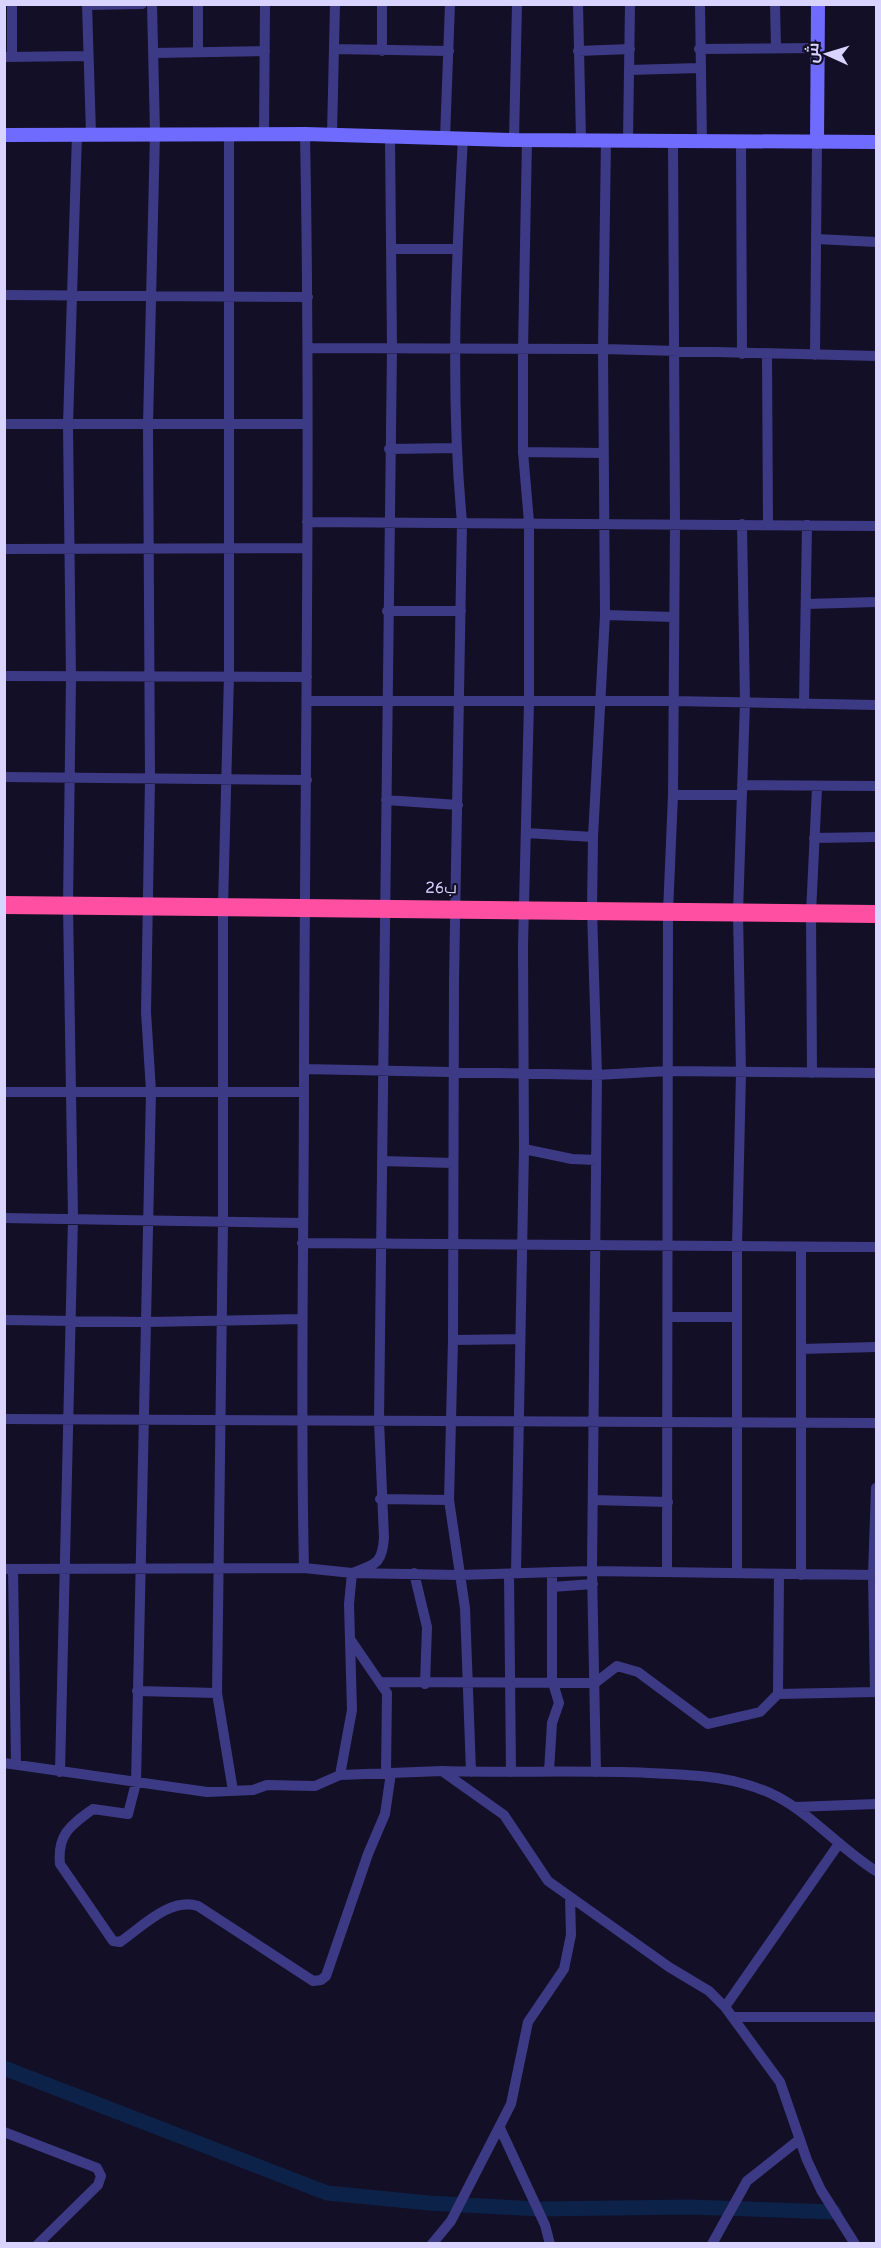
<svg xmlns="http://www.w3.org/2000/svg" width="881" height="2248" font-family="Overpass,Cairo,sans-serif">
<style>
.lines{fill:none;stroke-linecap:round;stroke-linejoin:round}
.river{stroke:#0c2248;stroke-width:15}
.street{stroke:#3d3a85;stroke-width:10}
.secondary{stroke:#6f6bff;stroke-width:14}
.highway{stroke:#ff4fa3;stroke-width:18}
.labels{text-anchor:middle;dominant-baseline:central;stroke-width:4.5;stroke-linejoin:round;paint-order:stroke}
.street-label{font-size:16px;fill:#d9d4ff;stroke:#130f26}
</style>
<rect width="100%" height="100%" fill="#130f26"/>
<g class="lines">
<path class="river" d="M4,2068L327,2193L429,2203L538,2209L690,2207L834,2212"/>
<path class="street" d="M12,4V57
M87,4L91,134
M152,4L155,133L148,425L150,779L146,1012L151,1091L136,1783L128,1814L93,1809C71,1825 57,1834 60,1864L113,1941L120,1942C142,1927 170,1897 198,1906L313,1981L321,1980L326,1976L368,1854L385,1814L391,1773
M382,4V51
M578,4L581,139
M700,4L702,142
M775,4L776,48
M87,5L142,4
M334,49L449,51
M699,49L819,48
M578,51L630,49
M198,52V4
M154,53L265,51
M4,57L88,56
M629,70L699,68
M229,134V675L223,907V1222L217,1693L233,1791
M332,134L335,4
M264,135L265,4
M445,138L450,4
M463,138C456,266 450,394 462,522L454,981L453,1340L449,1500L465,1608L471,1772
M514,140L517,4
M628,140L630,4
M741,142L742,354
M817,239L876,242
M391,249H457
M4,295L308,297
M308,348L603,349L876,356
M767,355L768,525
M815,355L817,142
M4,424H307
M389,449L455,448
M523,452L603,453
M307,522L876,526
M4,549L307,548
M806,604L876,602
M387,611H461
M605,615L674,617
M4,676L307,677
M307,701H673L876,705
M804,704L807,525
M4,777L307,780
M742,785L876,786
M673,795H742
M386,800L458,805
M526,833L593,837
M814,838L876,837
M304,1069L597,1075L668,1071L876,1073
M812,1073L811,913L817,788
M4,1092H304
M524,1149L572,1159L596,1160
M382,1161L453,1163
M4,1218L302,1223
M302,1243L876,1247
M669,1317H737
M4,1320L146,1322L302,1319
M453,1340L520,1339
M801,1349L876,1347
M4,1419L876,1423
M380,1499L449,1500
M593,1500L668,1502
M304,1568C300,1402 304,1237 304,1071C305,759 311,446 305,134
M4,1569L304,1568L352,1573L459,1575L592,1571L876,1575
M13,1569L16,1765
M516,1572L524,1149L523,946L529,702V522L523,452V350L527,140
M667,1572L668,912L673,795L675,525L673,141
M414,1573L427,1627L425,1684
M737,1573V1246L741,1073L738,912L745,702L742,524
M509,1574L511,1772
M801,1575V1247
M552,1587L593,1584
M350,1639L387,1693L386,1773
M381,1682L595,1683L617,1666L638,1672L708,1724L760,1712L778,1694L876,1692
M552,1683V1572
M137,1691L217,1693
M875,1692L873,1575L876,1488
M778,1694L779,1574
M4,1763L207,1792L253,1790L267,1785L315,1786L340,1775L442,1771L504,1815L548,1881L669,1967L709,1991L725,2007L780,2082L807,2160L821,2190L855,2244
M443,1771C512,1773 581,1770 649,1773C694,1775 738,1776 778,1797C812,1815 842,1850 876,1871
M549,1771L552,1723L559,1703L553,1683
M60,1772L73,1218L68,905L71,678L68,425L77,134
M596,1772L592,1571L597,1075L592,910L593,837L605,615L603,349L606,139
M340,1775L352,1710L349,1604L352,1573C375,1564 382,1565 384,1538L379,1421L392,348L390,136
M795,1807L876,1804
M725,2007L838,1845
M733,2017H876
M500,2128L545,2225L550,2244
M4,2132L97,2168L101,2176L98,2185L38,2244
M432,2244L451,2221L511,2104L528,2022L564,1969L571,1935L570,1897
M712,2244L747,2181L800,2139"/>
<path class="secondary" d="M4,135L305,134L514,140L876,142
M817,142L818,4"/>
<path class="highway" d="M4,905L876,914"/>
</g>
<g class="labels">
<g class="street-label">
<text transform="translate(441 889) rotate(1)">26ب</text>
</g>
</g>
<rect width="881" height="2248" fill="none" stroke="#d9d4ff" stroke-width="12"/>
<g transform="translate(827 54) rotate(274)" stroke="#130f26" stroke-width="4.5" paint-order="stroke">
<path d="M0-4.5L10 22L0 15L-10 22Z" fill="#d9d4ff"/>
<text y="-9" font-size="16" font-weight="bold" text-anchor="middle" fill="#d9d4ff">ش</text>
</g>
</svg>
